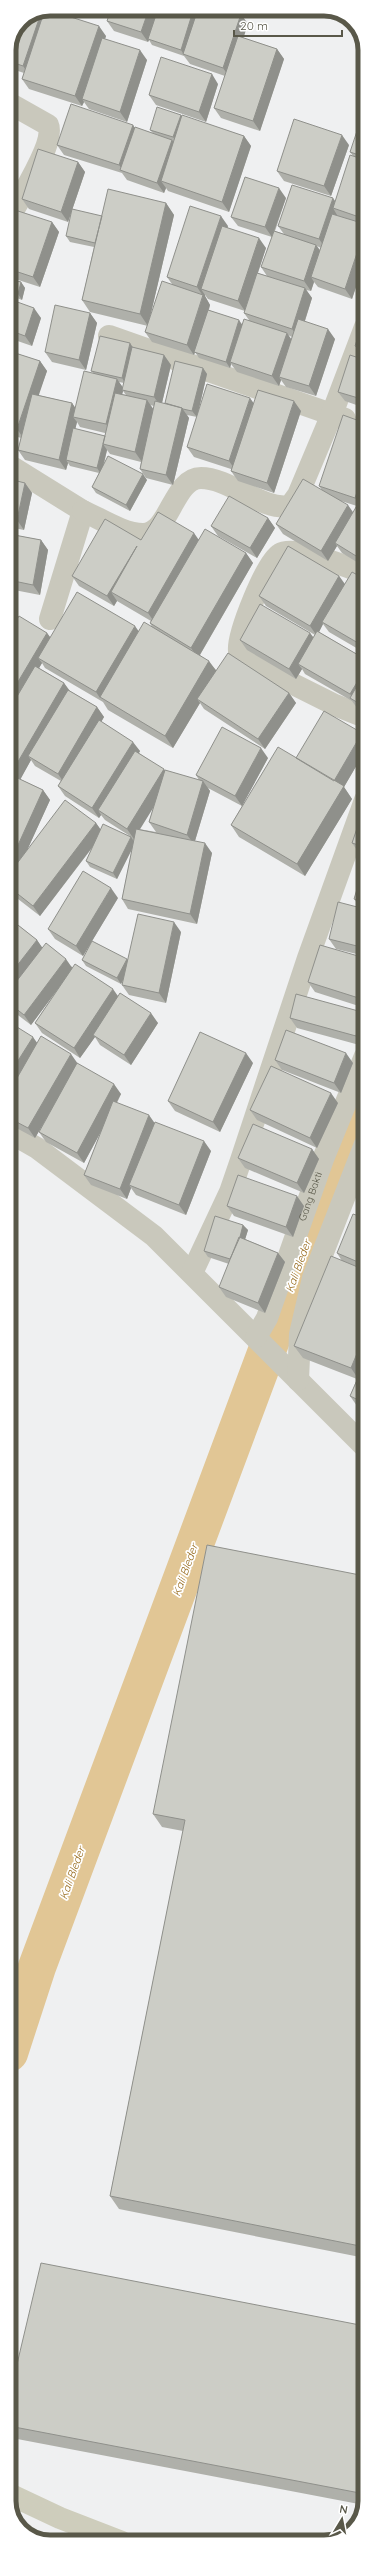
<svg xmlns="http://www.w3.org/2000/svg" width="374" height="2551" font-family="Quicksand,sans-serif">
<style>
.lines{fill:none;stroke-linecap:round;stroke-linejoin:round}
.canal{stroke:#e1c695;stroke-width:38}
.street{stroke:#c9c8bc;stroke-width:22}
.secondary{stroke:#cecdbc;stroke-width:22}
.wall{fill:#afb0aa;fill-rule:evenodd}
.shaded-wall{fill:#8f908b}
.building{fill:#cccdc6;stroke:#8f908b}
.labels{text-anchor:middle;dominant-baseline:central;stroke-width:3.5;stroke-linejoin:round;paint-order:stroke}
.street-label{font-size:10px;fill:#595849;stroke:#fff}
.water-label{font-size:11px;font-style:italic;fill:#986c1e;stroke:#fff}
.rim{fill:none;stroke:#595849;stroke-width:5}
</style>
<rect width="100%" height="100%" fill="#eff0f1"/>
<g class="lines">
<path class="canal" d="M9,2053L37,1967L365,1088"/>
<g class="street">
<path d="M9,103L48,125C56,142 19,200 9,218"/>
<path d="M109,336L345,419"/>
<path d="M9,465L83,511L50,619"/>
<path d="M83,511C101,519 124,534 143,534C170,534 173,478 201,478C230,478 262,511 290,506L298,495L332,414L365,327"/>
<path d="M365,573C347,568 295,544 280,554C266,562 237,635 239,651C240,656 245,659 249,662L335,705L365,717"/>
<path d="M9,1132L37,1148L154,1236L365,1447"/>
<path d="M192,1273L230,1192L241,1160L308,958L365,800"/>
<path id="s1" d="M256,1337L267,1318L323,1159L365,1056"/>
<path d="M298,1380L300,1334L313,1278L365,1144"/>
</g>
<path class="secondary" d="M9,2494L60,2518L122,2542"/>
</g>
<path class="wall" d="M52,9V11L106,36L105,39L147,60L127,122L89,109L84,102L82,106L29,89L22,79L24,73L9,68V50Z
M231,9H254L252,16Z
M196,15L248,24L243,38L277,49L284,59L260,131L221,118L214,108L225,76L190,64L184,56L152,45L149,40L148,42L114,31L107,21Z
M218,84L206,122L156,105L149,95Z
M181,115L182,117L244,136L251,146L229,212L168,191L166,188L164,193L127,180L122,173L64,155L57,145L133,125L134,127L153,133L150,130Z
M365,120V260L352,299L318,287L314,282L311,291L306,290L312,298L305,321L335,339L316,396L286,387L281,380L279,386L237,372L231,364L230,368L199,358L195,352L194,355L152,342L145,332L148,326L90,312L82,300L94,247L70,242L66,236L102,216L166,203L174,215L149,321L172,284L167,277L228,226V228L266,248L258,273L267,276L261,267L272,237L238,226L231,217L286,198L275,231L284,234L278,226L335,201L353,156L350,152ZM317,246L321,248L320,250ZM205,295L208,299L245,311L244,313L249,320L242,324L209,310L210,305L205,296ZM288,335L292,337L291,340Z
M349,145L331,196L284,181L277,171Z
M78,162L85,172L68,222L29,209L22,199Z
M52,222L59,232L40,287L9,277V228Z
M9,279L21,282L25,288L22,300L9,295Z
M9,299L41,318L32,346L9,338Z
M90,313L97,323L86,370L52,362L45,352Z
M365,316V357L362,356L355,346Z
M134,348L164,355L171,365L162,403H165L203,368L207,374L197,417L187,415L189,418L173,485L146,478L140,469L141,462L110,454L107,450L104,464L147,480L130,511L96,493L92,487L99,473L70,466L68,463L66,470L25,460L18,450L21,438L9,434V351L40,361L47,371L38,395L72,403L75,408L93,373L91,371ZM119,382L124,383L123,388ZM123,391L126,395L122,394ZM150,405L154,406L153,409ZM77,422L80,427L105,433V436L75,429Z
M365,360V408L345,401L338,392Z
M253,403L301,411L274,493L238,481L231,471V469L194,457L187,447Z
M365,423V567L342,553L337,546L328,561L283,534L276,524L322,490L319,486ZM341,501L357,506L353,513Z
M9,479L25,483L32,493L24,530L9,527Z
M268,518L275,528L257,558L218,536L211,526Z
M9,534L41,540L48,550L40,595L9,589Z
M199,539L246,553L253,563L200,655L216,670L289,693L296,703L265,749L204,709L200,703L173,748L108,710L103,702L45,668L42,663L39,668L64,683L70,691L97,707L104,717L101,722L140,751L139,753L165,771L199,780L196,775L268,758L243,804L296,758L362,733L365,737V751L344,787L352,799L305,876L239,837L231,825L242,806L208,788L210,791L195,841L212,853L197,924L128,909L122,899L132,849L117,879L90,867L86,861L92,848L40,916L9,892V614L16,621L47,633L51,638L139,632L152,627L150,623L151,621L117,601L114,606L79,586L72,576L141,540ZM31,760L35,766L61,781L58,786L65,796L99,818L101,815L105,820L130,836L101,830L96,823L27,850L50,800L43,790L20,779ZM154,805L149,822L156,832L139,829Z
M339,576L345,584L365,579V653L329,632L323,624L319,632L365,659V713L357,708L352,701L305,674L302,669L296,679L247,650L240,640L310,633L314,638L315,635L266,606L259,596Z
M365,805V855L359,853L352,843Z
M365,863V956L336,949L329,939L361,908L354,899Z
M118,898L83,956L55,939L48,929Z
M9,918L37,940L42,948L118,996L158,1023L131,1065L100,1045L95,1037L80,1058L42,1033L35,1023L59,987L31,1025L10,1009L9,1007Z
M181,932L166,1003L129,995L122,985L123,979L121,984L86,966L82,960L127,959L128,960Z
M365,958V1008L315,992L308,982Z
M365,1015V1039L363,1046L297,1028L290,1018Z
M9,1022L37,1043L78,1064L121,1094L117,1103L154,1123L211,1151L186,1215L136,1195L131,1188L127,1199L91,1185L84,1175L102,1130L84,1163L46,1142L39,1132L57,1101L35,1138L9,1124Z
M275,1060L353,1063L341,1093L282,1070Z
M253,1063L220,1132L175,1111L168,1101Z
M338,1103L317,1148L257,1120L250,1110Z
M312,1149L319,1159L304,1193L245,1168L238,1158Z
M365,1192V1214L359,1206Z
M227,1206H304L293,1237L234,1216Z
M365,1218V1410L357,1406L350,1396L357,1379L303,1358L294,1346L342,1261L337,1253Z
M243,1225L248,1230L245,1239L278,1253L285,1262L265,1313L226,1297L219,1287L229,1264L208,1257L204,1251Z
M365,1576V2258L119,2209L110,2196L183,1831L162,1827L153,1814Z
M365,2326V2501L364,2505L12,2438L9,2434V2398Z"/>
<path class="shaded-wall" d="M50,9H52L30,76L23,66L41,13Z
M149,9H159L148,39L149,40L148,42L141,32Z
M248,9H254L252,16L248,10Z
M193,11L198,17L184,55L181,50Z
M241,14L248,24L230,78L223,68Z
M99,26L106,36L84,100L82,99L84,102L82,106L75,96Z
M277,49L284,59L260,131L253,121Z
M140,50L147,60L127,122L120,112Z
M212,74L218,84L206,122L199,112Z
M181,115L185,121L177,143L173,137Z
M133,125L139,135L124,172L119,165Z
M342,135L349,145L331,196L324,186Z
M244,136L251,146L229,212L222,202Z
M172,140L179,150L161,181L166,188L164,193L157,183Z
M78,162L85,172L68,222L61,212Z
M279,188L286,198L272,237L265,227Z
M333,198L340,208H333L337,215L326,249L319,239Z
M166,203L174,215L148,326L140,314Z
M221,216L228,226L207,291L201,289L205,295V296L210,305L194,355L187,345L203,296L197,287Z
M52,222L59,232L40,287L33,277Z
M365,229V260L352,299L345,289Z
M259,238L266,248L245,311L238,301Z
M316,245L323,255L311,277L314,282L311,291L304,281Z
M21,282L25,288L22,300L18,294Z
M305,288L312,298L299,339L292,329Z
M34,308L41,318L32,346L25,336Z
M90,313L97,323L86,370L79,360Z
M239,320L243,326L230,362L231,364L230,368L226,362Z
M328,329L335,339L316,396L309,386Z
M287,333L294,343L279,377L281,380L279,386L272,376Z
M130,343L134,349L126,384L122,378Z
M164,355L171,365L161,407L154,397Z
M40,361L47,371L24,439L17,429Z
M203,368L207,374L197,417L192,411Z
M117,379L124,389L122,390L123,391L113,434L106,424Z
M250,398L257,408L236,471L229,461Z
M147,400L154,410L142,462L135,452Z
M294,401L301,411L274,493L267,483Z
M72,403L79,413L73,417L77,422L68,461L66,460L68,463L66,470L59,460Z
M182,408L189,418L173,485L166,475Z
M103,444L107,450L101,474L97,468Z
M365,467V498L359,500L362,505V508L355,498Z
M143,474L147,480L130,511L126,505Z
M25,483L32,493L24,530L17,520Z
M348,505L355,515L335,543L337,546L328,561L321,551Z
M268,518L275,528L257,558L250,548Z
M194,533L201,543L155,623L148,613Z
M41,540L48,550L40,595L33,585Z
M137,546L111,592L117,601L114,606L107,596Z
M246,553L253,563L198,658L191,648Z
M365,553V564L361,559Z
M339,576L346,586L322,622L323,624L317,636L310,626Z
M11,615L18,625L9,640V618Z
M135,626L142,636L100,698L96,692Z
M47,633L54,643L38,658L42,663L12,714L9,710V697Z
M310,633L317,643L298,664L302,669L296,679L289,669Z
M209,661L218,673L197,699L200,703L173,748L165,736Z
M365,669V691L355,701L350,694Z
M64,683L71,693L28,756L31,760L19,782L12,772Z
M289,693L296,703L265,749L258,739Z
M97,707L104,717L65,784L58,774Z
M362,733L365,737V751L344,787L352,799L305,876L297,864L334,781Z
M133,742L140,751L102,813L98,810L101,815L99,818L92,808Z
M261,748L268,758L242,806L235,796Z
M164,769L171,779L134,839L127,829Z
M203,781L210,791L194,844L187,835Z
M43,790L50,800L10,888L9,887V865Z
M96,823L103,833L40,916L33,906Z
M131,837L135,843L117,879L113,873Z
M205,843L212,853L197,924L190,914Z
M111,888L118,898L83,956L76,946Z
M174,922L181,932L166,1003L159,993Z
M37,940L44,950L9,995V976Z
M66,959L73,969L31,1025L24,1015Z
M127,959L131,965L121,984L117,978Z
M113,989L120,999L93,1035L95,1037L80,1058L74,1048Z
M362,1012L365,1015V1039L363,1046L356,1036Z
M151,1013L158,1023L131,1065L124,1055Z
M33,1037L40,1047L9,1096V1075Z
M246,1053L253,1063L220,1132L213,1122Z
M346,1053L353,1063L341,1093L334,1083Z
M71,1054L78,1064L35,1138L28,1128Z
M114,1084L121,1094L84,1163L77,1153Z
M331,1093L338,1103L317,1148L310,1138Z
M149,1115L156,1125L129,1185L131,1188L127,1199L120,1189Z
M204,1141L211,1151L186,1215L179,1205Z
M312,1149L319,1159L304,1193L297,1183Z
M297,1196L304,1206L293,1237L286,1227Z
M243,1225L248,1230L237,1266L233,1260Z
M278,1253L285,1262L265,1313L258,1303Z
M365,1334V1367L359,1380L351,1368Z"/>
<path class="building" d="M111,9H149L141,32L107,21Z
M158,9H187L193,11L181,50L148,39Z
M198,9H227L241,14L223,68L183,54Z
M49,10L99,26L75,96L22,79L44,12Z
M41,13L23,66L9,61V50L21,21Z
M238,36L277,49L253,121L214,108Z
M102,38L140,50L120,112L82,99Z
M161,57L212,74L199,112L149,95Z
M71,104L133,125L119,165L57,145Z
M157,107L181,115L173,137L150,130Z
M182,115L244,136L222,202L161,181Z
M294,119L342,135L324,186L277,171Z
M361,119L365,120V157L350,152Z
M135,127L172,140L157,183L120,170Z
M38,149L78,162L61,212L22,199Z
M350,155L365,160V219L333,208Z
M245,177L279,188L265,227L231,217Z
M292,185L333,198L319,239L278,226Z
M108,189L166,203L140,314L82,300Z
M190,206L221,216L197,287L167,277Z
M72,209L102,216L95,243L66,236Z
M15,210L52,222L33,277L9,269V228Z
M332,214L365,224V229L345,289L311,277Z
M222,226L259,238L238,301L201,289Z
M274,231L316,245L304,281L261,267Z
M257,273L305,288L292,329L244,313Z
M9,279L21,282L18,294L9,291Z
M162,281L203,295L187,345L145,332Z
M9,299L34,308L25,336L9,330Z
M55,305L90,313L79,360L45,352Z
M208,310L239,320L226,362L194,352Z
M365,316V349L355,346Z
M244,319L287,333L272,376L230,362Z
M298,319L328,329L309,386L279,377Z
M100,336L130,343L122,378L91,371Z
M132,347L164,355L154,397L122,390Z
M9,351L40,361L17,429L9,427Z
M350,355L365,360V400L338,392Z
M175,361L203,368L192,411L183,409L182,408L165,403Z
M84,371L117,379L106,424L73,417Z
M207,384L250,398L229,461L187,447Z
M258,390L294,401L267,483L231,471Z
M115,393L147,400L135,452L103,444Z
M32,394L72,403L59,460L18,450Z
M155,401L182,408L166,475L140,469Z
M343,415L365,423V467L355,498L319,486Z
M73,428L105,436L97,468L66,460Z
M108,456L143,474L126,505L92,487Z
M9,479L25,483L17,520L9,518Z
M303,479L348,505L321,551L276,524Z
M365,481V502L359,500Z
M229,496L268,518L250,548L211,526Z
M359,502L365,505V553L361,559L335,543Z
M158,512L194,533L148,613L111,592L137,546L107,596L72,576L105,519L141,540Z
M205,529L246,553L191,648L150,623Z
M9,534L41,540L33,585L9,580Z
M288,546L339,576L310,626L259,596Z
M352,572L365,579V647L322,622Z
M77,592L135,626L96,692L38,658Z
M260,604L310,633L289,669L240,640Z
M19,616L47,633L9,697V632Z
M144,622L209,661L165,736L100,697Z
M317,631L365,659V669L350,694L298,664Z
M228,653L289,693L258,739L197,699Z
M35,666L64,683L12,772L9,770V710Z
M365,672V707L350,698Z
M68,690L97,707L58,774L28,756Z
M324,711L362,733L334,781L296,758Z
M99,720L133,742L92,808L58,786Z
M222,727L261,748L235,796L196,775Z
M278,747L344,786L297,864L231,825Z
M135,751L164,769L127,829L98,810Z
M165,770L203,781L187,835L149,822Z
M9,774L43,790L9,865Z
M65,800L96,823L33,906L9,887V874Z
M365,805V847L352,843Z
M103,824L131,837L113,873L86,861Z
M136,829L205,843L190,914L122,899Z
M365,863V902L354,899Z
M83,871L111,888L76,946L48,929Z
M338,902L365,909V948L329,939Z
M138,914L174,922L159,993L122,985Z
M9,918L37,940L9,976Z
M92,941L127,959L117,978L82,960Z
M46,943L66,959L24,1015L9,1003V991Z
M320,945L365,958V1000L308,982Z
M75,964L113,989L74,1048L35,1023Z
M120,993L151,1013L124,1055L93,1035Z
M296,994L362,1012L356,1036L290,1018Z
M9,1022L33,1037L9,1075Z
M286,1030L346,1053L334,1083L275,1060Z
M200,1032L246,1053L213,1122L168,1101Z
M41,1036L71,1054L28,1128L9,1118V1092Z
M77,1063L114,1084L77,1153L39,1132Z
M271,1066L331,1093L310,1138L250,1110Z
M113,1101L149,1115L120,1189L84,1175Z
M155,1122L204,1141L179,1205L129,1185Z
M253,1124L312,1149L297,1183L238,1158Z
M238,1175L297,1196L286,1227L227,1206Z
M365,1192V1208L359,1206Z
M353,1214L365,1218V1265L337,1253Z
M215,1216L243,1225L240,1237L230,1259L204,1251Z
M239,1237L278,1253L258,1303L219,1287Z
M331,1256L365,1270V1334L351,1368L294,1346Z
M365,1362V1403L350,1396Z
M207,1545L365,1576V2247L110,2196L185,1820L153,1814Z
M41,2263L365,2326V2494L9,2426V2398Z"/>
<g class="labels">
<g class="street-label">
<text stroke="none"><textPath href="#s1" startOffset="151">Gang Bakti</textPath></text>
</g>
<g class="water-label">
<text transform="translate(298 1266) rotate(-70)">Kali Bleder</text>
<text transform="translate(185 1570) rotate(-70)">Kali Bleder</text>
<text transform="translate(72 1873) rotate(-70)">Kali Bleder</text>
</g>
</g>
<path d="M0 0H374V2551H0ZM50 16H324A34 34 0 0 1 358 50V2501A34 34 0 0 1 324 2535H50A34 34 0 0 1 16 2501V50A34 34 0 0 1 50 16Z" fill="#fff" fill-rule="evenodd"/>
<path class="rim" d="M50 16H324A34 34 0 0 1 358 50V2501A34 34 0 0 1 324 2535H50A34 34 0 0 1 16 2501V50A34 34 0 0 1 50 16Z"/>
<g transform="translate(342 2519) rotate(10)" stroke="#ffffff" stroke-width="3" paint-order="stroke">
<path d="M0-3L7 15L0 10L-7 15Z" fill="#595849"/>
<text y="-6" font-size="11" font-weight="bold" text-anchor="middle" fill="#595849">N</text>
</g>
<path d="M234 30v6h108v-6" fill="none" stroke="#595849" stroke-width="2"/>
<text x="240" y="30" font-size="12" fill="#595849" stroke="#ffffff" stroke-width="3" paint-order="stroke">20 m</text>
</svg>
